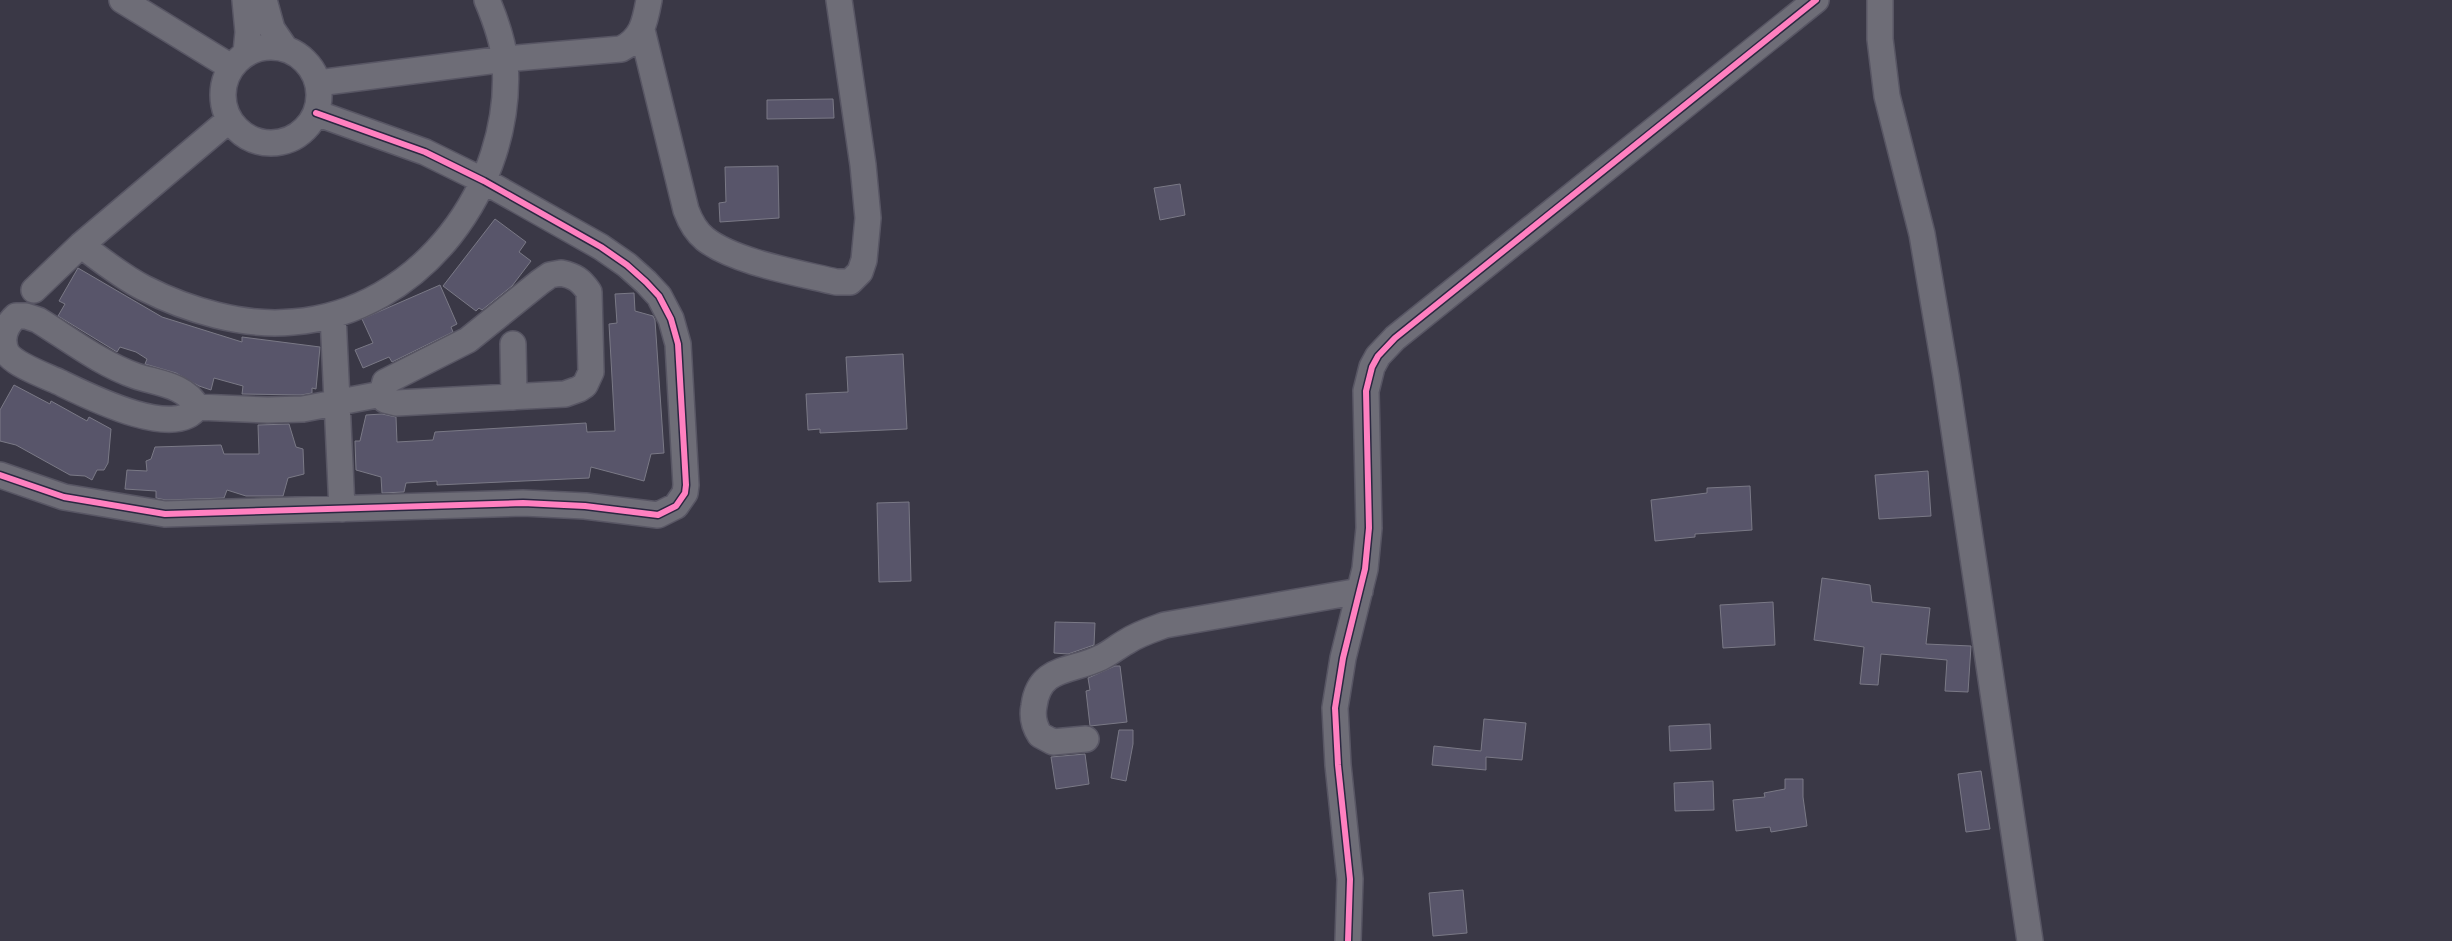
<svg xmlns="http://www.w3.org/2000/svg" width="2452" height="941" font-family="Montserrat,sans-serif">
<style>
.building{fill:#58556a;stroke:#7a7986}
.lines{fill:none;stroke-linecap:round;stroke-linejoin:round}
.minor-casing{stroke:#585664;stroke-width:28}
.minor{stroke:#6e6d77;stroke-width:25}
.cycleway-casing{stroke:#2b2841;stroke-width:9}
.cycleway{stroke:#ff80c0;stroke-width:6}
</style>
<rect width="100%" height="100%" fill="#3a3846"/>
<path class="building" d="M833,99L834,118L767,119V100Z
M778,166L779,218L720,222L719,203L726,202L725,167Z
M1180,184L1185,215L1160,220L1154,188Z
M495,219L526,242L519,252L531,261L512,286L482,310L479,308L476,311L443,286Z
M78,268L162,317L242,342V337L320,347L316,389L312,388V393L301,395L242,394L243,386L214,378L211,390L199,386L176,373L145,364L147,359L136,352L120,347L117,352L58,316L65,304L59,301Z
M440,285L457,324L451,327L453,332L392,362L389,357L363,368L355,350L373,343L362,319Z
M634,293L635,311L653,316L655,320L664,453L651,454L644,481L591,467L589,478L437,485V481L406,483L404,492L382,493L381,477L356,470L355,441H360L366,415L382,414L396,417L397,442L433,440L435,432L586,423L587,432L615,431L609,324L617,323L615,294Z
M903,354L907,429L820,433V429L808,430L806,394L848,392L846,357Z
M14,385L50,404L51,401L87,421L89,417L111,429L108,463L104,470H97L92,480L85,476L70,475L16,445L0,441V410Z
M289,424L296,447L303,449L304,474L288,478L283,496H246L227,490L224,498L166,500L156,498V491L125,489L127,470L147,471L146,461L151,459L155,447L221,445L224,454H259L258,425Z
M1928,471L1931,516L1879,519L1875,475Z
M1750,486L1752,530L1695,534V537L1655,541L1651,500L1707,493V488Z
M909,502L911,581L879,582L877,503Z
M1822,578L1870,585L1872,602L1930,608L1926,644L1971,646L1968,692L1945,691L1947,660L1881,654L1878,685L1860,684L1864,647L1814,640Z
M1773,602L1775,645L1723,648L1720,605Z
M1055,622L1095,623L1094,645L1068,654L1054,653Z
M1115,666H1120L1127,722L1090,726L1086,691L1090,690L1088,678Z
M1484,719L1526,723L1522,760L1486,757V770L1432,765L1434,746L1481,751Z
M1710,724L1711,749L1670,751L1669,726Z
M1119,730H1133V744L1126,781L1111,778Z
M1085,754L1089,784L1056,789L1051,757Z
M1981,771L1990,829L1966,832L1958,774Z
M1785,779H1803V797L1807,826L1771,832L1770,827L1736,831L1733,800L1765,797L1764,793L1785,789Z
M1713,781L1714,810L1675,811L1674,783Z
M1463,890L1467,933L1433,936L1429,893Z"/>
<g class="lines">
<defs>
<path id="minor" d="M122,0L231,67
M245,0L248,32L246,53
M264,0L272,29L285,48
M1880,0V39L1887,96L1922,234L1946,376L2030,941
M642,30L686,210C690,221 695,231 705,239C734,262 799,273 836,282H850L860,272L864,260L868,218L863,165L839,0
M223 95a48 48 0 1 1 96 0a48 48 0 1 1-96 0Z
M318,83L505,59L621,49C642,39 645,22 649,0
M81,245C101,260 121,276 144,288C187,310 244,327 293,322C421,312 514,186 505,62C503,41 495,19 487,0
M561,273C575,276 581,280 589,292L591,372L585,385L579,389L565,394L397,403L385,400L382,394L385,382L468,340L540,282L550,275Z
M34,290L81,245L229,120
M333,315L342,509
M16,316H26L38,320C69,339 101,364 136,376C157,383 186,385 197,407C176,441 86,395 59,382C46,376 15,365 7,353C0,339 6,325 16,316Z
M513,344L514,397
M197,407L268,410L303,409L382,394
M0,475L64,497L165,514L523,503L585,506L658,515L676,506L685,493L686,485L678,344L671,319L659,296L646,282L627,265L601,247L484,181L425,152L316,113
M1086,739L1053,742L1040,735C1034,726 1032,716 1034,706C1039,666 1071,672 1100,658C1109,654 1117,647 1126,642C1138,634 1151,630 1165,625L1360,591
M1348,941L1350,879L1338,765L1335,708L1343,658L1365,569L1369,528L1366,391L1372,367L1378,356L1395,338L1816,0"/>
</defs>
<use href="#minor" class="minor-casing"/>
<use href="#minor" class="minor"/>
<defs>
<path id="cycleway" d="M0,475L64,497L165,514L523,503L585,506L658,515L676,506L685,493L686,485L678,344L671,319L659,296L646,282L627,265L601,247L484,181L425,152L316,113
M1348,941L1350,879L1338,765L1335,708L1343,658L1365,569L1369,528L1366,391L1372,367L1378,356L1395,338L1816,0"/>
</defs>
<use href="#cycleway" class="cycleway-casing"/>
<use href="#cycleway" class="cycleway"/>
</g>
</svg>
